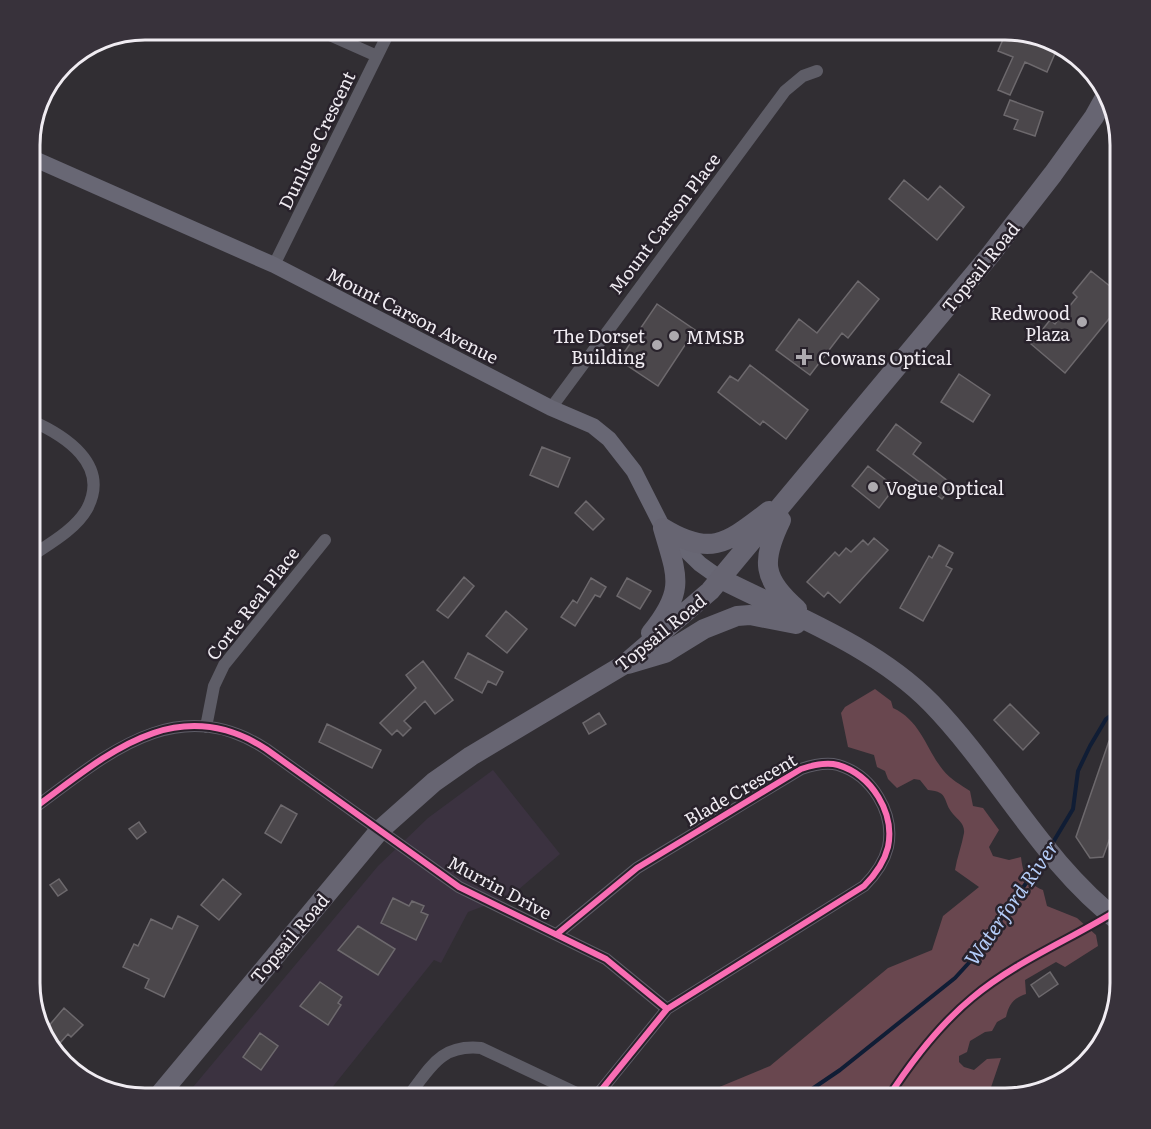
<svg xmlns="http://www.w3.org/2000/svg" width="1151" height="1129" font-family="Literata,serif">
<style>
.built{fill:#3b3240}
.forest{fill:#69474f}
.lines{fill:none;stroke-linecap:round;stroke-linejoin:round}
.stream{stroke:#101d35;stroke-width:4}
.building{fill:#4b474b;stroke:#6d696d;stroke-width:1.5}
.minor{stroke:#5e5d67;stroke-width:12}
.secondary{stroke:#686774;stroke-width:16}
.primary{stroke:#676572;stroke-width:20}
.cycleway-casing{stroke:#28222b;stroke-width:10}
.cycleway{stroke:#f96db3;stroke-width:6}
.poi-dot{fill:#adaaaf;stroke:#28222b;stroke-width:2}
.labels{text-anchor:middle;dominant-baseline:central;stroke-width:5;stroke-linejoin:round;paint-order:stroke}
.street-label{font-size:18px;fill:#f0ecf2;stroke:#28222b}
.poi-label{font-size:18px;fill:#f0ecf2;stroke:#28222b;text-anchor:start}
.water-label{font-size:20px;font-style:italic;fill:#b4ccf8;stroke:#28222b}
.rim{fill:none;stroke:#f0ecf2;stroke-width:3}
</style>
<rect width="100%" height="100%" fill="#312e33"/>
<path class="built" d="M493,770L560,854L511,896L468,912L441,963L434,960L323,1099H183L378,866L428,818Z"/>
<path class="forest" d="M875,689L891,701L893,708C921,721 926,749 943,770C950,779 961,785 970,791L973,806L983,808L999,830L989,847L993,856L1009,860L1021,857C1023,873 1026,883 1043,890L1047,906L1077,918L1096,935L1098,946L1065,967L1056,962L1025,980L1026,994C1014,998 1009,1004 1006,1017L997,1022L992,1031L985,1032L970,1041L967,1052L959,1056V1062L964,1067L974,1070L987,1059L1001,1058L987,1099H723L717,1088L770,1066L888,968L932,950L943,916L979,887L955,870C957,857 962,845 964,833C965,824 958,820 953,814C942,801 950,792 928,790L920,780L914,779L897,788L888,779L885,771L877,767L874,755L848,747L841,713L845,707Z"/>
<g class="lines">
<path class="stream" d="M1052,844L1073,809L1078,771L1090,746L1106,719L1121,708
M788,1099L812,1089L840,1070L955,978L976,955L1045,856"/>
</g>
<path class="building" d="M1007,30L1059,44L1047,72L1025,62L1010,95L998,90L1013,57L998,51Z
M1010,100L1043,112L1035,136L1014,129L1018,120L1004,115Z
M904,180L928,200L940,186L964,207L937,240L889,199Z
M1091,271L1121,295V304L1065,373L1031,344L1050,320L1055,324L1077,297L1073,293Z
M858,281L879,299L848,338L842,333L810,375L776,350L799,319L817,333Z
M657,304L695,330L658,386L619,360Z
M750,365L808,410L786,439L763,421L760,425L718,392L730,376L738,381Z
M959,374L990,395L973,422L941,402Z
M896,424L921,443L913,454L953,485L942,499L877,450Z
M542,447L570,458L558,487L530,475Z
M868,466L895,487L879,508L852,486Z
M586,501L604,519L593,530L575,513Z
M874,538L888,550L840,603L828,592L824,597L807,582L835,552L839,556L846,548L851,552L863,540L868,545Z
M939,545L953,553L946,566L952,569L923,621L900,608L929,556L932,558Z
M464,577L474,586L448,618L437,610Z
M591,578L606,587L600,597L595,595L575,626L561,617L573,600L577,603Z
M627,578L651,591L640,609L617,596Z
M506,611L527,629L507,653L486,636Z
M468,653L503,672L496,685L488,681L482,693L455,678Z
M423,661L453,700L435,714L425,701L404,721L411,728L403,736L397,730L392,735L380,723L416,688L406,675Z
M1010,704L1039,733L1023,750L994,720Z
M599,713L606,724L589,734L583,723Z
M327,724L381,750L372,768L319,742Z
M1121,735V808L1103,857L1090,858L1076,837L1109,741Z
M281,805L297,814L281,843L265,833Z
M139,822L146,832L137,839L129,829Z
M59,879L67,890L58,896L50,885Z
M223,879L241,894L219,920L201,905Z
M393,898L409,906L412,901L424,906L421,912L428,915L416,940L381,923Z
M178,916L198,926L164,997L145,988L149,979L123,967L134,944L138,946L151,919L172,929Z
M358,926L395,949L378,975L338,950Z
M1050,972L1058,984L1039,997L1031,985Z
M320,982L342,997L338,1003L341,1005L328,1025L300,1006Z
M64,1008L83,1025L71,1037L68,1034L60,1043L47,1028Z
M260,1033L278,1046L261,1070L243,1057Z"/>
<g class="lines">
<path class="minor" d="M323,32L377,56
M274,265L390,30
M551,408L785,91L803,76L817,71
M30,557C49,544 75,530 87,509C111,464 64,435 30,420
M206,727L214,686L224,665L325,540
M30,811C102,759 174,689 266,749L459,887L606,959L667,1009
M557,934L637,868L801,769C813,765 826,762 838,765C872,775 895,813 888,847C884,863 875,875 864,886L667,1009L594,1099
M1103,1041L1121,980
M406,1099C430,1069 439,1044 481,1048L589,1099"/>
<path class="secondary" d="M30,157L274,265L551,408L593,426L609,439L634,471L663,528L700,564L721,579"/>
<path class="primary" d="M781,520C761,561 762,579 797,609
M663,528C712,558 728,542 769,511
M721,579C792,615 875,646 931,703C999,773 1042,863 1121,923
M651,633C686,590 677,576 663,528
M628,664L665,653L704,629L737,616L750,615L796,624
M156,1099L380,830L434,782L471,756L625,664L710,591L991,254L1053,174L1094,117L1104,99"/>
<defs>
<path id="cycleway" d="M30,811C102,759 174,689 266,749L459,887L606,959L667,1009
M557,934L637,868L801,769C813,765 826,762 838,765C872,775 895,813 888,847C884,863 875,875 864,886L667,1009L594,1099
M887,1099C911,1062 938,1026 972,998C1016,961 1072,939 1121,908"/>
</defs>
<use href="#cycleway" class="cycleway-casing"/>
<use href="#cycleway" class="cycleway"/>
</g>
<g class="poi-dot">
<circle cx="1082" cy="322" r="6"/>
<circle cx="674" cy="336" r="6"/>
<circle cx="657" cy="345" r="6"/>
<path d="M801 348h6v6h6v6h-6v6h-6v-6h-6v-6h6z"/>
<circle cx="873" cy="487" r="6"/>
</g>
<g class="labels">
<g class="street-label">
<text transform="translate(316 140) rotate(-64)">Dunluce Crescent</text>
<text transform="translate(664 223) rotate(-53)">Mount Carson Place</text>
<text transform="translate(980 267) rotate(-51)">Topsail Road</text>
<text transform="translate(413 315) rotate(27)">Mount Carson Avenue</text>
<text transform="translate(252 603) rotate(-52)">Corte Real Place</text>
<text transform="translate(660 632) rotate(-39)">Topsail Road</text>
<text transform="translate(740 789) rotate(-30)">Blade Crescent</text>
<text transform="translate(500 887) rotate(28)">Murrin Drive</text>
<text transform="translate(289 938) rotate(-50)">Topsail Road</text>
</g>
<g class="poi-label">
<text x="1070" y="312" text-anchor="end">Redwood<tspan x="1070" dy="21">Plaza</tspan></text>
<text x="645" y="335" text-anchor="end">The Dorset<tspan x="645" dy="21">Building</tspan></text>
<text x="686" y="336">MMSB</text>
<text x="818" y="357">Cowans Optical</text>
<text x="885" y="487">Vogue Optical</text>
</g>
<g class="water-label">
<text transform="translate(1010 902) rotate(-55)">Waterford River</text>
</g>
</g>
<path d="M0 0H1151V1129H0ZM145 40H1005A105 105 0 0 1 1110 145V983A105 105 0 0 1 1005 1088H145A105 105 0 0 1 40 983V145A105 105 0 0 1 145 40Z" fill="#38323b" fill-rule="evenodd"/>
<path class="rim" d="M145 40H1005A105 105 0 0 1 1110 145V983A105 105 0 0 1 1005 1088H145A105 105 0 0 1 40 983V145A105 105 0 0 1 145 40Z"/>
</svg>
